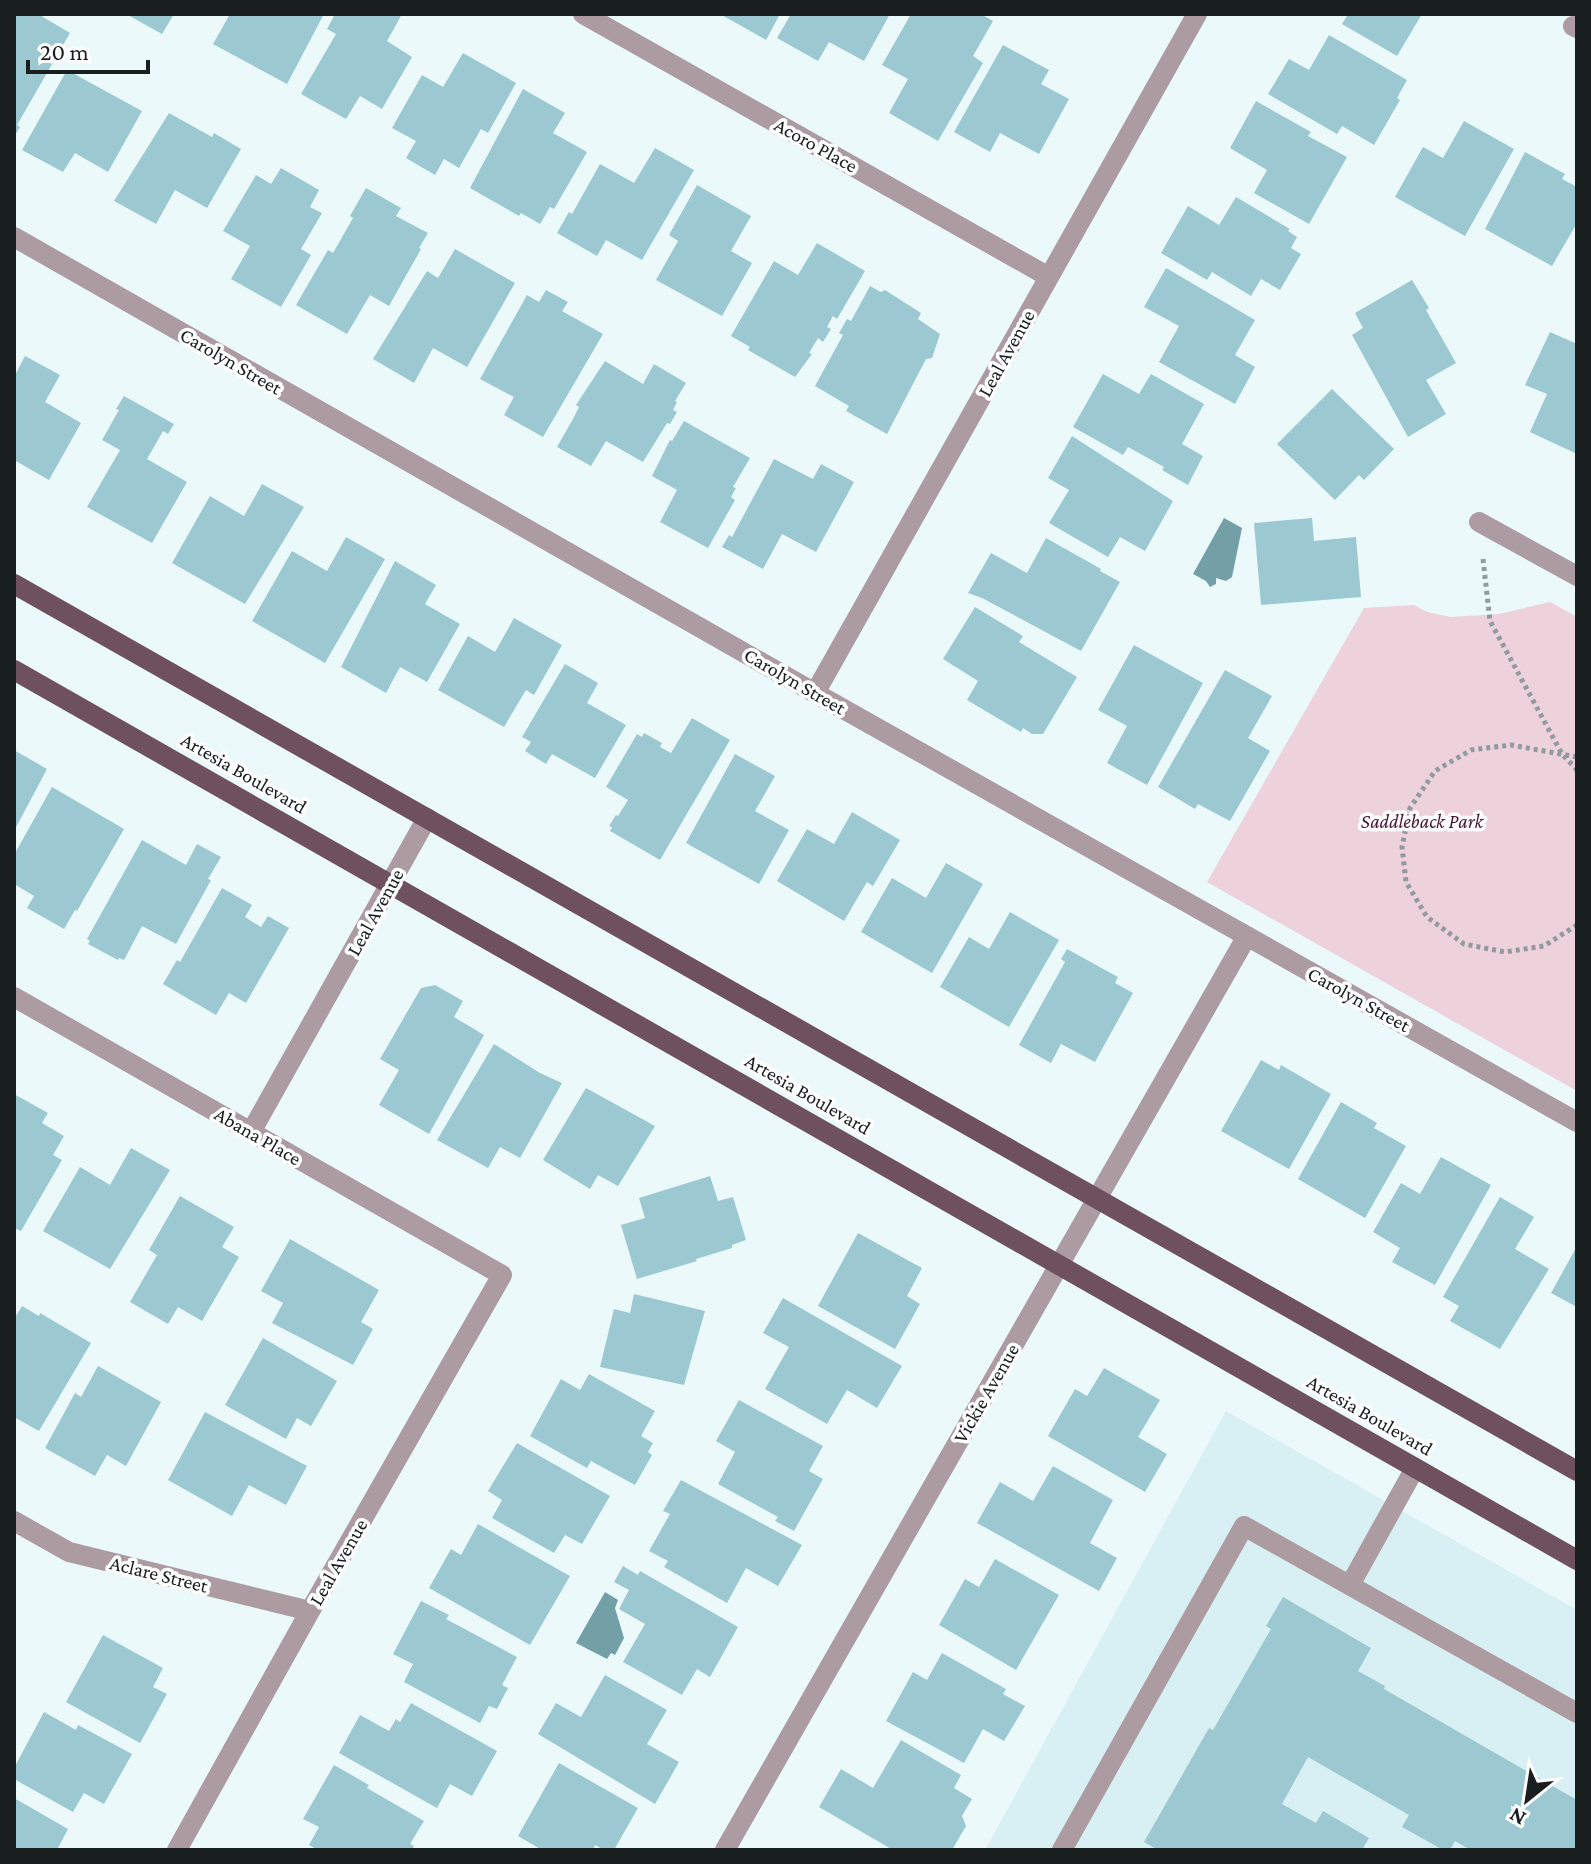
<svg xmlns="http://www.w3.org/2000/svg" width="1591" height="1864" font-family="'Crimson Pro',serif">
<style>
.built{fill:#d8eff3}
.green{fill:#edd1db}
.water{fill:#739fa7}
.building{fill:#9cc9d1}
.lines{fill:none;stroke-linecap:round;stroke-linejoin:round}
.path{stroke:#919b9d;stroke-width:5;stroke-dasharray:4 4;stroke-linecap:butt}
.minor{stroke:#ac9ba1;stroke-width:20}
.major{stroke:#6e515c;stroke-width:20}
.labels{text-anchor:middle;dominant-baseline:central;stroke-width:7;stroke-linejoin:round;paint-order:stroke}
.street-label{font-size:20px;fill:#191e1f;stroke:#fff}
.park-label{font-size:20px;font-style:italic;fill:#49192f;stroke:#fff}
</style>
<rect width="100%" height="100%" fill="#ebf9fb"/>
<path class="built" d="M1226,1411L1577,1610V1850H985Z"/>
<path class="green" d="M1550,602L1577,617V1091L1207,882L1364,608L1414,605L1427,612L1451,617L1499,614Z"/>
<path class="water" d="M1224,518L1242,528L1232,577L1226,581L1216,578V584L1210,587L1206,581L1193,574Z
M605,1592L618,1600L615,1608L624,1638L615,1655L611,1653L607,1659L576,1643Z"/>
<path class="building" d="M14,14H38L70,33L17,125L20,127L14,137Z
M126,14H174L162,34Z
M230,14H324L287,84L213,44Z
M335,14H402L387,41L412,57L382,109L360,96L346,119L301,94L336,34L327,29Z
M720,14H780L766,40Z
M791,14H890L864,61L829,42L818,61L777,38Z
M911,14H981L993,21L973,56L983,63L938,141L889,113L908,79L882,65Z
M1348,14H1422L1397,56L1342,24Z
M1329,35L1407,80L1397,98L1400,100L1374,145L1342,126L1337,134L1268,94L1289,59L1309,70Z
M1003,45L1049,70L1041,84L1069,99L1039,154L1000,133L990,152L954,132Z
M463,53L516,83L488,133L481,129L459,168L444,159L435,175L406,158L416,141L392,128L422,75L443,87Z
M67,70L142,111L108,172L75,153L63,172L22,150Z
M523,89L565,113L553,133L587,152L554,209L550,207L540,224L521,213L519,216L470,188Z
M1256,101L1311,132L1308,136L1347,157L1309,224L1254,193L1267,170L1230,148Z
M169,113L212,137L214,133L241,149L207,208L175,190L156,224L114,201Z
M1464,121L1514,149L1465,236L1395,197L1423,147L1443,158Z
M655,148L694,170L642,260L606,240L597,256L557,233L569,212L572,214L600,164L634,183Z
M1525,152L1565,174L1562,179L1577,187V223L1552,266L1485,229Z
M281,168L319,190L310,207L322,213L301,249L311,255L281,307L231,279L250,246L223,231L256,175L271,184Z
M697,185L751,216L731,251L752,263L722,316L656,280L678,241L669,235Z
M366,188L401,208L396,216L428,233L419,248L421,249L389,306L370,295L347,334L296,305L328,250L333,253L353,218L350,216Z
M1236,197L1290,229L1288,231L1297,237L1291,248L1301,254L1280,290L1261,279L1251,296L1212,272L1207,280L1161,253L1188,206L1219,225Z
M817,243L865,271L837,319L833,316L827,327L831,329L823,342L818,338L809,353L812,354L795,377L748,350L750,347L731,336L774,261L798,275Z
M455,249L515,283L467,367L433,348L414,383L373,359L427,271L438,278Z
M1166,268L1255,320L1235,355L1255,367L1235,404L1159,362L1179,326L1144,307Z
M1412,280L1429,308L1426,310L1456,363L1426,380L1446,414L1408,437L1352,335L1363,328L1355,313Z
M870,286L881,292L885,290L921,313L918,319L940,334L932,358L926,359L887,434L846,411L849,406L815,386L843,335L839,333L847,319L851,321Z
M546,290L568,302L562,311L603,334L543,437L504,415L514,397L480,379L527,295L539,302Z
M1550,332L1577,344V454L1530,432L1547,394L1525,385Z
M25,356L60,375L45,402L81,423L49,480L14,460V377Z
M605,361L643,384L654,364L686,383L675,401L677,402L673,410L677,412L670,424L667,423L643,462L606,441L591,466L557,447L573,419L579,407L576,405Z
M1103,374L1139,394L1151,374L1204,404L1182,444L1203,456L1188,485L1162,470L1164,467L1128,447L1123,455L1073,427Z
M1332,389L1394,449L1364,480L1359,475L1335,500L1277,444Z
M124,396L174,424L168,434L163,431L147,459L187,482L152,543L87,507L120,450L102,440L119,410L116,409Z
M684,421L750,458L733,487L736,488L731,497L735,500L708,548L660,522L677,490L652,476L670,440L672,441Z
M1072,436L1173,501L1145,551L1120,537L1108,557L1049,523L1069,490L1048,478Z
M774,459L813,479L821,464L854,482L816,552L782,534L763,569L722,547L729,535L732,537Z
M262,484L304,507L245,604L172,563L210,496L244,516Z
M1312,518L1314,541L1356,537L1361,597L1261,605L1254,523Z
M346,537L385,559L325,663L252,621L292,551L327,571Z
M1046,538L1101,569L1100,571L1120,582L1081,651L982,598L968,593L991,553L1027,573Z
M395,561L436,585L425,604L460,624L427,682L400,667L386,693L341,667Z
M975,607L1023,636L1019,642L1077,677L1043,734H1032L1023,728L1021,732L967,700L978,681L943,659Z
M514,618L562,645L534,695L526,690L504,727L438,690L468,636L495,652Z
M1134,645L1203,683L1147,785L1107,763L1127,726L1098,710Z
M565,664L598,683L587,703L626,725L595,778L552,754L546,764L525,751L531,742L522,737Z
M1225,670L1272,696L1248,738L1270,751L1230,821L1198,804L1195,809L1158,787Z
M692,718L730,740L660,860L610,831L612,827L609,826L616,815L618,816L628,800L606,787L637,734L642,737L644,733L662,743L660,747L671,753Z
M14,750L47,769L14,831Z
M735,754L775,776L755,811L789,830L759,884L686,843Z
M52,787L124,829L77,911L75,910L64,929L27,908L34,896L14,884V855Z
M852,812L900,840L873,886L867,882L844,921L777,881L807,829L834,844Z
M142,840L186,865L197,844L221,857L208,879L211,880L176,944L142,926L124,960L119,958L118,960L88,944L90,941L87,939Z
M946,863L983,884L932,973L861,932L892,878L926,898Z
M222,888L252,905L245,917L261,927L268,916L289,928L246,1003L229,993L216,1015L163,984L177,960L180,962Z
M1010,912L1059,940L1009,1027L940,987L969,937L989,949Z
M1067,949L1118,977L1115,983L1133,993L1095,1062L1061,1044L1051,1063L1019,1045L1065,962L1061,959Z
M435,985L463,1001L454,1017L484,1035L429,1134L379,1105L399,1070L380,1059L421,988Z
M494,1044L540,1073L562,1083L520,1158L500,1147L488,1168L437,1140Z
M1261,1060L1279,1070L1281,1065L1331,1094L1289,1169L1221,1131Z
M586,1088L655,1126L618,1186L598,1175L590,1189L543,1160Z
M14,1094L48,1113L42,1123L64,1136L53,1155L62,1160L21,1231L14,1228Z
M1341,1102L1377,1123L1374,1128L1406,1146L1365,1218L1298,1179Z
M131,1148L170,1170L110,1269L43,1231L80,1167L110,1185Z
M1441,1157L1491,1185L1435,1285L1392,1262L1400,1248L1373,1232L1401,1183L1420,1194Z
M710,1176L718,1201L733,1197L746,1240L732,1245V1248L696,1259L697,1261L637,1279L621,1225L645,1218L639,1198Z
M180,1196L234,1227L222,1247L239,1257L202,1321L178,1307L168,1324L130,1302L157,1255L149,1250Z
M1500,1197L1534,1217L1515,1249L1549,1269L1500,1349L1450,1321L1459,1306L1443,1297Z
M858,1233L922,1268L907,1296L920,1304L895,1349L818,1306Z
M290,1239L379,1290L361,1322L373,1329L353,1365L272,1323L283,1303L261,1291Z
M1577,1246V1307L1551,1293Z
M634,1294L705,1311L684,1385L600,1367L614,1309L630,1313Z
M783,1298L902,1366L877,1408L847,1390L827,1424L765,1389L789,1347L763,1333Z
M22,1306L39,1316L40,1313L91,1343L39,1431L14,1417V1319Z
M263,1338L337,1381L311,1426L297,1418L286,1439L225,1405Z
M98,1366L161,1402L126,1466L107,1455L95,1476L45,1448L75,1393L81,1397Z
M1104,1368L1160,1400L1138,1437L1167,1454L1145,1492L1048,1436L1075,1389L1087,1396Z
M589,1374L655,1411L641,1436L653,1443L648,1452L652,1455L635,1485L591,1461L587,1468L530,1436L561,1379L580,1390Z
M739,1400L823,1446L809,1471L823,1479L794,1531L775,1521L778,1517L718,1484L735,1452L716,1441Z
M205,1412L307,1466L286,1505L249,1485L232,1516L168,1480Z
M517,1443L610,1496L582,1544L565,1535L554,1553L492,1518L502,1500L488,1491Z
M1053,1466L1113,1500L1090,1543L1117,1558L1099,1591L977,1523L1000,1482L1033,1501Z
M681,1480L802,1545L778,1586L746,1568L727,1603L664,1567L668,1561L649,1551L670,1514L663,1511Z
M478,1524L570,1576L530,1645L429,1588L451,1549L461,1555Z
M995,1559L1059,1595L1016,1670L939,1625L965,1579L979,1587Z
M623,1566L638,1575L640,1571L738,1627L710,1677L697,1669L682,1695L623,1662L645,1624L619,1609L629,1590L614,1582Z
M1283,1597L1371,1648L1358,1671L1385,1686L1384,1689L1577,1800V1850H1466L1467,1848L1455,1841L1450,1850H1443L1402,1827L1409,1815L1308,1757L1282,1804L1316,1823L1323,1811L1369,1838L1362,1850H1158L1144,1842L1209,1728L1213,1730L1271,1629L1266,1626Z
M421,1601L449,1615L446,1619L517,1657L502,1685L508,1688L497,1709L489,1706L480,1723L404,1682L413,1664L393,1654Z
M103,1635L163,1668L153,1687L167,1694L140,1743L66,1702Z
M942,1653L1006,1689L1003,1694L1025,1706L1004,1741L983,1729L964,1763L886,1721L913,1672L927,1680Z
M605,1675L667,1710L647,1744L679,1762L655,1804L538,1734L556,1703L581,1717Z
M411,1703L497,1751L472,1796L450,1784L437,1808L339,1753L360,1715L389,1731L396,1719L400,1722Z
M44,1712L76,1730L78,1725L132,1754L104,1804L84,1793L73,1812L14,1779V1768Z
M901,1740L961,1775L954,1788L972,1799L962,1816L966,1826L952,1850H893L819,1807L841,1769L873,1788Z
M559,1763L638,1808L614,1850H604L595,1845L593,1850H542L518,1836Z
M334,1765L369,1785L367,1788L424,1821L410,1844L414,1846L412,1850H318L309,1845L319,1827L303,1819Z
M14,1798L68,1829L57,1850H14Z"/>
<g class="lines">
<path class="path" d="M1483,559L1490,621L1562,754L1577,770
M1577,757L1511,745L1471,750L1435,771L1410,808L1402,847L1406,882L1427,917L1464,944L1505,952L1544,946L1577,925"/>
<path class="minor" d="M583,14L1049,277
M1573,26L1577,28
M14,237L815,693L1577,1122
M1479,522L1577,576
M815,693L1197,14
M14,997L502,1275L310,1611L177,1850
M251,1132L427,818
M14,1521L69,1552L310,1611
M1350,1585L1415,1468
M725,1850L1247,936
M1062,1850L1244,1526L1577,1713"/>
<path class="major" d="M14,584L1577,1471
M14,670L1577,1560"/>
</g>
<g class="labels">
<g class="street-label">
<text transform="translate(816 145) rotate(29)">Acoro Place</text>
<text transform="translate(1006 353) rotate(-61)">Leal Avenue</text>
<text transform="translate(231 361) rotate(30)">Carolyn Street</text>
<text transform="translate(795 681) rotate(30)">Carolyn Street</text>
<text transform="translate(244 773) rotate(30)">Artesia Boulevard</text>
<text transform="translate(375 912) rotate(-61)">Leal Avenue</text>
<text transform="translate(1359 999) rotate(29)">Carolyn Street</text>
<text transform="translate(808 1094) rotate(30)">Artesia Boulevard</text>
<text transform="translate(258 1136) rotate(30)">Abana Place</text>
<text transform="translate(986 1393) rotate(-60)">Vickie Avenue</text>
<text transform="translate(1370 1415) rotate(30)">Artesia Boulevard</text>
<text transform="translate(338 1562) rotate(-60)">Leal Avenue</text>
<text transform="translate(159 1574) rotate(14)">Aclare Street</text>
</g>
<g class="park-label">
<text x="1422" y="821">Saddleback Park</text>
</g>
</g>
<rect width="1591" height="1864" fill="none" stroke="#191e1f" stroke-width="32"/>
<g transform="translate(1527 1800) rotate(210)" stroke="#ffffff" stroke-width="6" paint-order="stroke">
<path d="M0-6L14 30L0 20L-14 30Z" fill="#191e1f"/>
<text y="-12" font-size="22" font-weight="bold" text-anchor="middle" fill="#191e1f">N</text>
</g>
<path d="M28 60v12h120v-12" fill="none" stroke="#191e1f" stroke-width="4"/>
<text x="40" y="60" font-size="24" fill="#191e1f" stroke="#ffffff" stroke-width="6" paint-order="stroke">20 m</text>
</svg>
